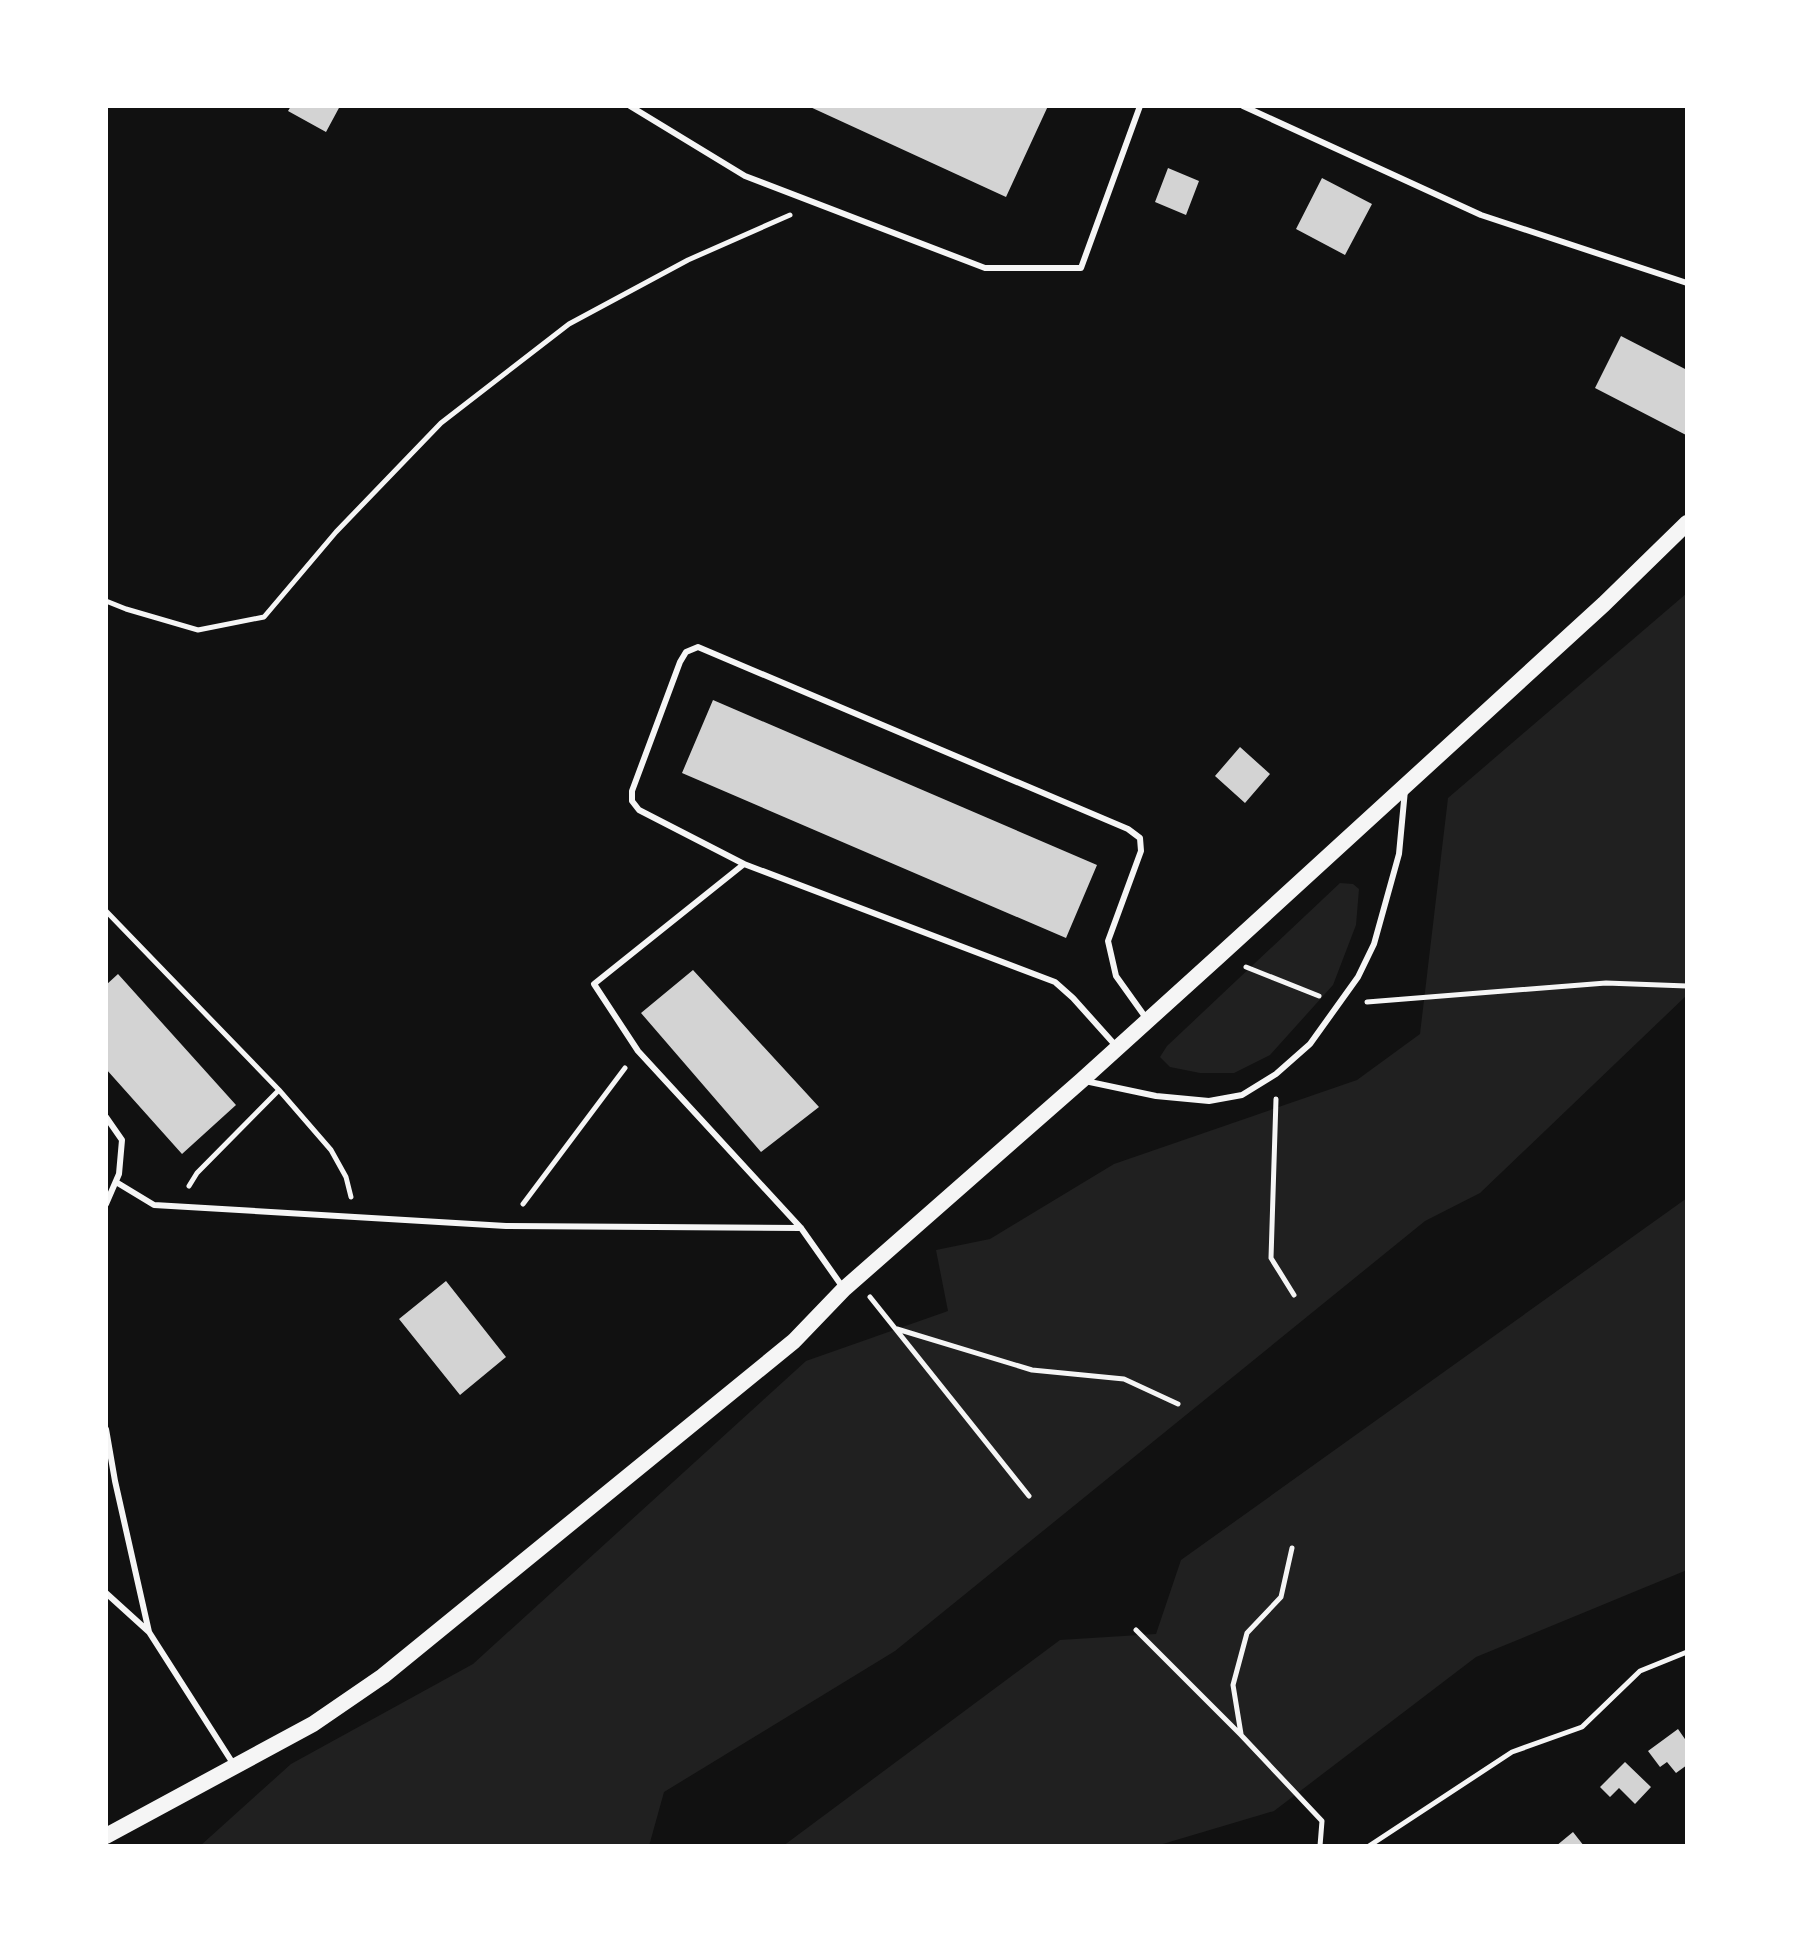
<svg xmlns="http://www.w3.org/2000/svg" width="1793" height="1952" font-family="Manrope,sans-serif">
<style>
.green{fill:#202020}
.building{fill:#d3d3d3}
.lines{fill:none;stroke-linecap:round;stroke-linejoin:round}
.path{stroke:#f5f5f5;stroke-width:5}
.service{stroke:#f5f5f5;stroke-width:6}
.secondary{stroke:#f5f5f5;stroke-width:16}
</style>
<rect width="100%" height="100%" fill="#111"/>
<path class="green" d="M1687,593V995L1480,1193L1425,1221L895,1651L664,1792L649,1846H200L291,1764L473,1664L806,1361L948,1311L936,1250L990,1239L1114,1164L1357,1080L1420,1034L1448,798Z
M1340,883L1353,884L1359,889L1356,925L1333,985L1270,1055L1234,1073H1200L1170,1067L1160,1057L1167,1046Z
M1687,1198V1570L1476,1657L1274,1811L1156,1846H783L1060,1640L1156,1634L1181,1560Z"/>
<path class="building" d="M291,106H340L326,132L288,111Z
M808,106H1048L1006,197Z
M1168,168L1199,181L1186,215L1155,202Z
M1322,178L1372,204L1345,255L1296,229Z
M1621,336L1687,370L1686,435L1595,388Z
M713,700L1097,865L1066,938L682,773Z
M1240,747L1270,774L1245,803L1215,776Z
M693,970L819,1107L761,1152L641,1013Z
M118,974L236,1105L182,1154L106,1069V985Z
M446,1281L506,1357L460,1395L399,1319Z
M1678,1729L1687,1742V1765L1676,1773L1667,1762L1660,1767L1648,1751Z
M1625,1762L1651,1787L1635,1804L1619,1788L1610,1797L1600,1787Z
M1573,1832L1584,1846H1556Z"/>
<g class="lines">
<path class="path" d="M106,601L126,609L198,630L264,617L336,532L441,423L569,324L688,260L790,215
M106,911L279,1090L331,1150L346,1177L351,1197
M1246,967L1319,996
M1367,1002L1606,983L1687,986
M1276,1099L1271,1258L1294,1295
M189,1186L197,1173L279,1090
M523,1204L625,1068
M870,1297L1029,1496
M897,1329L1032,1370L1124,1379L1178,1404
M1136,1630L1241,1735L1322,1821L1320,1846
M1241,1734L1233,1685L1247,1633L1281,1597L1292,1548
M1369,1846L1512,1752L1582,1727L1640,1671L1687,1652"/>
<path class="service" d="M630,106L745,176L985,268H1081L1140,106
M1243,106L1481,215L1687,283
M744,864L639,810L632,801V791L680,662L686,652L698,647L1128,829L1140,838L1141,851L1108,941L1116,976L1146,1018
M1085,1081L1156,1096L1209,1101L1242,1095L1276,1074L1310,1044L1358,977L1374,944L1399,854L1405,790
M106,1117L122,1140L119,1174L106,1204
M116,1182L154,1205L506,1226L801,1228
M844,1289L801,1228L638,1051L594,984L744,864L1055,982L1073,998L1116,1046
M106,1429L115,1481L149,1632L234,1765
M106,1593L149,1632"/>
<path class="secondary" d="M106,1836L313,1724L383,1676L794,1341L844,1289L1082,1080L1219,956L1604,604L1687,523"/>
</g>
<rect width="1793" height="1952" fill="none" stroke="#ffffff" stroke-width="216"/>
</svg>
